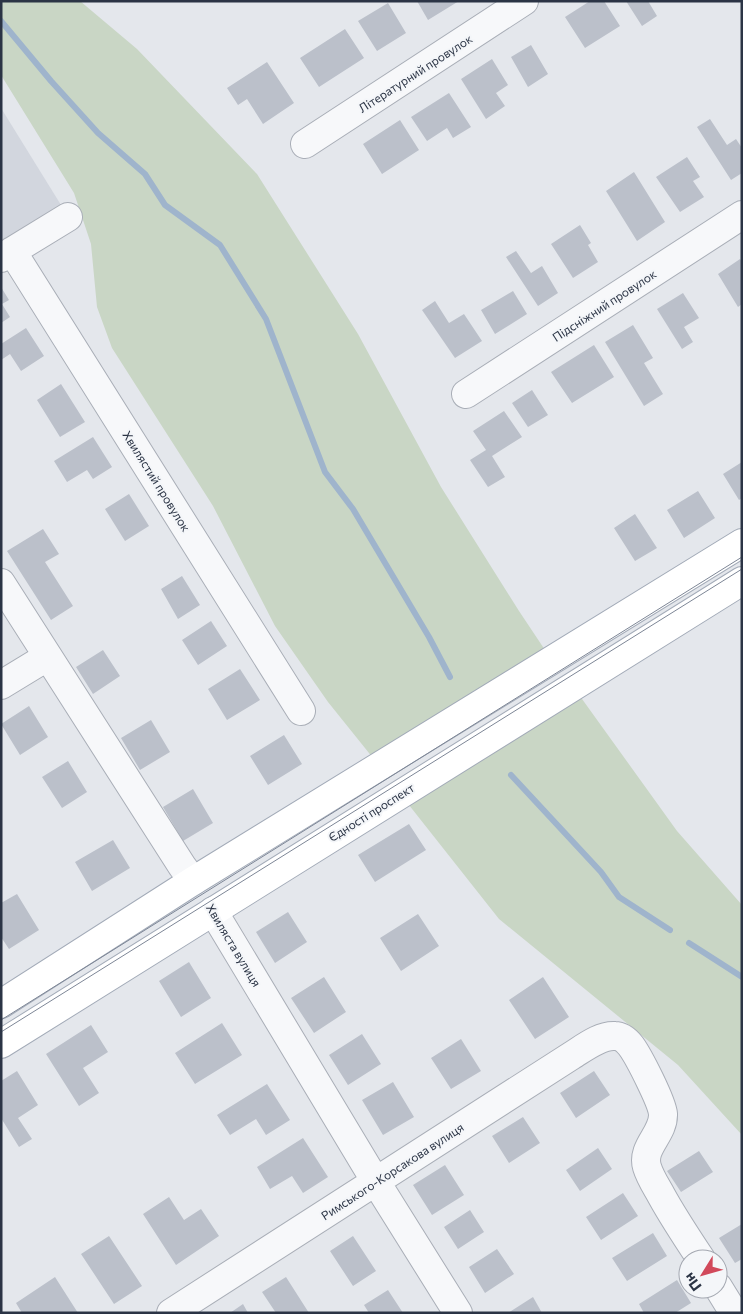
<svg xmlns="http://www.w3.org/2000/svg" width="743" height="1314" font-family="Commissioner,sans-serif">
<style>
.built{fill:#d2d6de}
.green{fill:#c9d6c5}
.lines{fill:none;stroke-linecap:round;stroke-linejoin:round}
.stream{stroke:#9fb4cc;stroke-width:6}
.building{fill:#bbc0ca}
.minor-casing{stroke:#a9aeb7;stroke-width:30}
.major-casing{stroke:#a3abb8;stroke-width:30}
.minor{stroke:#f7f8fa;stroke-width:28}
.major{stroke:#fff;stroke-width:28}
.tram{stroke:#7d8696;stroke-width:1}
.labels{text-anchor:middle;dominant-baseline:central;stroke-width:4;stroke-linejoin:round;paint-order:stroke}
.street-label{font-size:12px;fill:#2b3445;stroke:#f4f6f9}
</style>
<rect width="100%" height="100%" fill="#e4e7ec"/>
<path class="built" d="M1,108L61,205L1,242Z"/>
<path class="green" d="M1,1H80L137,49L257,174L358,334L441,487L519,611L549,656L377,763L328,702L275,626L213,506L112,348L97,307L91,244L74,193L1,75Z
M577,692L677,831L742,905V1135L678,1065L499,919L405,800Z"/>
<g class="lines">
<path class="stream" d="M1,21L51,81L98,133L145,174L165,205L220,245L266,319L325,472L353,509L429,637L450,677
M511,775L601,872L619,897L670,930
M689,943L742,977"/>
</g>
<path class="building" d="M417,1H459L428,20Z
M590,1H604L620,26L585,48L565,17Z
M626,1H648L657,16L642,26Z
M388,3L406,33L377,51L358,21Z
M345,29L364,58L319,87L300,58Z
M531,45L548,74L528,87L511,57Z
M492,59L508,85L496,93L505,106L486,119L461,79Z
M267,62L294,103L263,124L247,99L238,105L227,88Z
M449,93L471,127L453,138L447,128L427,141L411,117Z
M710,119L727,145L736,139L742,148V173L731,180L697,127Z
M400,120L419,150L382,174L363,144Z
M687,157L700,177L693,181L704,197L680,212L656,177Z
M634,172L665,222L637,241L606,191Z
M580,225L591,243L588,245L598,262L573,278L551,244Z
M516,251L531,273L542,266L558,293L538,306L506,257Z
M740,259L742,262V304L738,307L718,274Z
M1,287L9,300L2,304L10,317L1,323Z
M513,291L527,314L495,334L481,310Z
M683,293L699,318L684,327L693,342L682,349L657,309Z
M435,301L449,323L464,314L482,341L455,358L422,310Z
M633,325L653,358L644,363L663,394L644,406L605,342Z
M26,328L44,356L21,371L10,354L1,360V344Z
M594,345L614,377L572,403L551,372Z
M61,384L85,422L60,437L37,400Z
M532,390L548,415L528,427L512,403Z
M504,411L522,437L492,456L505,477L488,487L470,460L486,450L473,431Z
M93,437L112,467L93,479L87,470L67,482L54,461Z
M742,462V498L739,500L723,474Z
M698,491L715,518L684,538L667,510Z
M129,494L149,526L125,541L105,509Z
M635,514L657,548L635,561L614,528Z
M43,529L59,554L45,562L73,606L51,620L7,551Z
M182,576L200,605L178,619L161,589Z
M211,621L227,646L198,665L182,640Z
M103,650L120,676L93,694L76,667Z
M240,669L260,700L227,720L208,689Z
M29,706L48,737L20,755L1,724Z
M151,720L170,752L140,770L121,738Z
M284,735L302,764L268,785L250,756Z
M68,761L87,792L62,808L42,777Z
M193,789L213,823L183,841L163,807Z
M409,824L426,850L375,882L358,855Z
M113,840L130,868L92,891L75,862Z
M17,894L39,930L9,949L1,937V903Z
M288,912L307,942L275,963L256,932Z
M418,914L439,946L401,971L380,938Z
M189,962L211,998L181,1017L159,981Z
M324,977L346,1012L314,1033L291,998Z
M543,977L569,1017L535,1039L509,1000Z
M222,1023L242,1055L195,1084L175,1053Z
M91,1025L108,1052L83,1068L99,1093L79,1106L46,1054Z
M362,1034L381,1064L348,1085L329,1055Z
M461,1039L481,1071L451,1089L431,1058Z
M17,1071L38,1105L18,1118L32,1139L19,1147L1,1118V1081Z
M594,1071L610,1095L576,1118L560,1093Z
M393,1082L414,1117L383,1135L362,1100Z
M267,1084L290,1120L266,1135L256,1119L230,1135L217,1115Z
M523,1117L540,1143L509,1163L492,1136Z
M303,1138L328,1177L303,1193L292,1176L270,1189L257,1167Z
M598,1148L612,1169L580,1191L566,1170Z
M699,1151L713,1172L681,1192L667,1171Z
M445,1165L464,1195L432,1215L413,1185Z
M623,1193L638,1216L601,1240L586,1217Z
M169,1197L184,1220L201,1209L219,1236L176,1265L143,1214Z
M470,1210L484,1232L458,1249L444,1227Z
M742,1224V1259L735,1263L719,1238Z
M653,1233L667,1256L627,1281L612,1258Z
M109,1236L142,1286L114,1304L81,1254Z
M353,1236L376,1271L353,1286L330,1251Z
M497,1249L514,1274L485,1293L469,1267Z
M55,1277L78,1313H22L16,1303Z
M286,1277L309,1313H276L262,1292Z
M677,1280L691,1303L675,1313H644L639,1304Z
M388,1290L403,1313H369L364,1305Z
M533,1297L542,1313H508Z
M243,1304L248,1313H230Z"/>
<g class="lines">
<defs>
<path id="minor" d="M305,144L524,1
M12,251L301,711
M1,258L68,217
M466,394L742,215
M1,583L182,866L193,881
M1,685L47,657
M213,911L376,1182L458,1313
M718,1287L734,1313
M171,1313L571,1056C584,1048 600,1035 615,1036C622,1036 627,1041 631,1046C639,1057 662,1102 663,1114C664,1134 641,1147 647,1167C650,1177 656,1186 661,1195C673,1217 687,1238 701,1259"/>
<path id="major" d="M1,1004L193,881L742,543
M1,1044L742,581"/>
</defs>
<use href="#minor" class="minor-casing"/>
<use href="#major" class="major-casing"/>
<use href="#minor" class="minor"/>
<use href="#major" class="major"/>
<path class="tram" d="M1,1020L742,557
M1,1032L742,569"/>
</g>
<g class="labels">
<g class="street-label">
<text transform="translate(415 73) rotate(-33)">Літературний провулок</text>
<text transform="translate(604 305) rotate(-33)">Підсніжний провулок</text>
<text transform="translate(157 481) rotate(58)">Хвилястий провулок</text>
<text transform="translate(371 812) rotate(-32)">Єдності проспект</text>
<text transform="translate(234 945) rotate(59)">Хвиляста вулиця</text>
<text transform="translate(392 1171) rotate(-33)">Римського-Корсакова вулиця</text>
</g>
</g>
<rect width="743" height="1314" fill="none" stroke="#2b3445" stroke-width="5"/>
<g transform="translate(703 1274) rotate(233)"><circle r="24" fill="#f4f6f9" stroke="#a4a8b1"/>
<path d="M0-4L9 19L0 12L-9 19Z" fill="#d1495b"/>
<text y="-8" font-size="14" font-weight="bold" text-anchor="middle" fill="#2b3445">Пн</text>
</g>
</svg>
